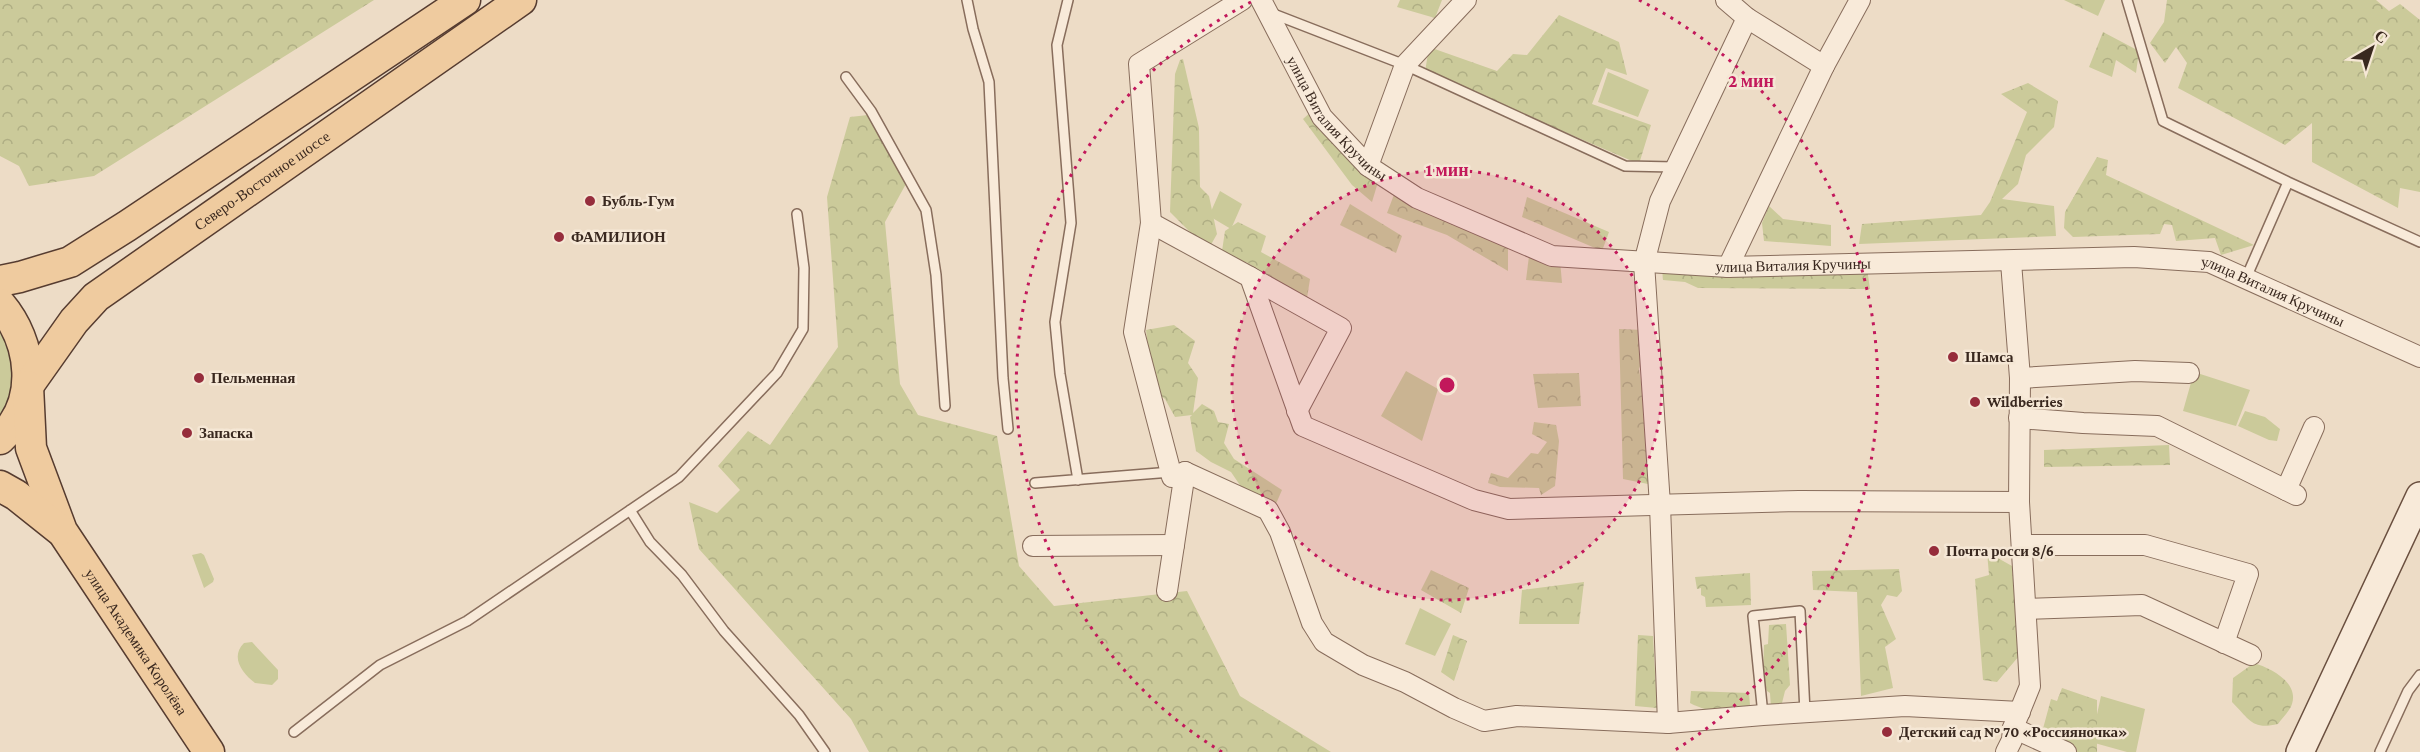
<svg xmlns="http://www.w3.org/2000/svg" width="2420" height="752" font-family="'Crimson Pro',serif">
<style>
.green{fill:#cbca9a}
.forest{fill:url(#forest-crowns)}
.lines{fill:none;stroke-linecap:round;stroke-linejoin:round}
.lane-casing{stroke:#886d5c;stroke-width:12}
.street-casing{stroke:#886d5c;stroke-width:22}
.secondary-casing{stroke:#6a4f3f;stroke-width:30}
.primary-casing{stroke:#563c30;stroke-width:33}
.lane{stroke:#f8ead9;stroke-width:9}
.street{stroke:#f8ead9;stroke-width:20}
.secondary{stroke:#f8ead9;stroke-width:27}
.primary{stroke:#efcb9f;stroke-width:30}
.ring{fill:none;stroke:#c2185b;stroke-width:3;stroke-dasharray:3 6}
.poi-dot{fill:#962d3c;stroke:#f5e7d5;stroke-width:2}
.labels{text-anchor:middle;dominant-baseline:central;stroke-width:5;stroke-linejoin:round;paint-order:stroke}
.street-label{font-size:15px;fill:#39281f;stroke:#f5e7d5}
.poi-label{font-size:15px;font-weight:bold;fill:#39281f;stroke:#f5e7d5;text-anchor:start}
.centre{fill:#c2185b;stroke:#f5e7d5;stroke-width:3}
.ring-label{font-size:18px;text-anchor:middle;font-weight:bold;fill:#c2185b;stroke:#f5e7d5;stroke-width:5;stroke-linejoin:round;paint-order:stroke}
</style>
<defs>
<pattern id="forest-crowns" width="20" height="18" patternUnits="userSpaceOnUse" patternTransform="scale(1.5)"><rect width="20" height="18" fill="#cbca9a"/><path d="M2 6a3 3 0 1 1 6 0M12 15a3 3 0 1 1 6 0" fill="none" stroke="#afae84"/></pattern>
</defs>
<rect width="100%" height="100%" fill="#eddcc6"/>
<path class="green" d="M1608,72L1649,90L1638,117L1598,102Z
M1220,191L1242,204L1231,229L1209,216Z
M0,323L7,335L15,383L0,421Z
M1406,371L1438,389L1422,441L1381,416Z
M2194,372L2250,390L2236,426L2183,411Z
M2245,411L2265,417L2280,429L2277,441L2269,440L2238,426Z
M201,553L204,555L214,579L213,582L204,588L192,555Z
M1420,608L1451,624L1435,656L1405,644Z
M252,642L278,670V679L272,685L255,683C242,673 230,657 244,643Z
M2101,696L2145,709L2136,752H2127L2091,742Z"/>
<path class="forest" d="M0,0H374L94,176L29,186L19,166L0,156Z
M1400,0H1442L1435,18L1397,7Z
M2064,0H2105L2098,16Z
M2167,0H2376L2389,11L2400,4L2420,20V192L2400,188L2398,208L2312,162V123L2285,145L2178,88L2187,63L2176,47L2165,63L2150,43L2164,22Z
M1559,15L1619,42L1627,75L1606,68L1592,104L1651,125L1639,164L1425,72L1429,47L1497,71L1513,54L1527,55Z
M2103,32L2139,51L2136,73L2116,60L2112,77L2089,67Z
M1183,59L1199,128L1200,187L1209,196L1217,234L1208,250L1170,212L1175,74L1180,60Z
M2028,83L2058,101L2054,127L2026,155L2018,184L2002,199L2054,206L2056,236L1859,244L1862,224L1981,215L1990,202L2027,112L2001,94Z
M1312,111L1378,182L1372,202L1352,185L1303,119Z
M868,115L907,182L885,222L900,384L918,415L997,436L1019,566L1054,606L1187,591L1240,696L1331,752H869L851,719L699,549L689,502L717,513L740,490L718,466L748,431L770,445L838,347L827,197L850,117Z
M2097,157L2108,160L2106,175L2254,245L2221,255L2215,238L2176,241L2172,225L2164,224L2160,234L2073,237L2064,228L2065,212Z
M1395,192L1508,246V271L1447,235L1387,213Z
M1527,197L1609,232L1602,251L1522,217Z
M1350,204L1402,236L1396,253L1340,225Z
M1769,206L1783,219L1831,225V246L1764,241L1762,223Z
M1238,222L1266,236L1261,252L1310,279L1307,298L1246,262L1241,266L1222,251L1225,231Z
M1529,256L1560,260L1562,283L1526,280Z
M1867,268L1870,289L1698,288L1685,282L1663,280L1662,269Z
M1174,325L1195,341L1188,363L1198,378L1193,413L1202,404L1214,411L1218,422L1229,424L1224,443L1234,459L1282,490L1275,506L1248,497L1231,472L1211,462L1196,451L1190,417L1192,415L1175,417L1165,399L1153,390L1146,330Z
M1619,329L1644,330L1643,358L1639,369L1653,459L1648,484L1623,479Z
M1579,373L1581,406L1538,408L1533,374Z
M1534,422L1556,425L1559,441L1555,486L1541,495L1539,488L1500,487L1488,483L1491,473L1508,478L1531,453L1538,454L1547,442L1532,434Z
M2169,445L2170,465L2044,467V450Z
M1987,552L2012,566L2019,656L1997,682L1983,680L1975,579L1989,575Z
M1899,569L1902,591L1897,597L1887,595L1881,605L1896,639L1885,647L1893,688L1861,696L1857,592L1813,590L1812,571Z
M1431,570L1469,588L1461,613L1421,590Z
M1750,573L1751,605L1706,607L1705,597L1701,595V588L1697,589L1695,577Z
M1584,582L1579,624H1519L1522,590Z
M1786,624L1790,685L1785,691L1781,707L1771,708L1770,693L1767,691L1763,678L1764,645L1768,644L1769,625Z
M1453,635L1467,641L1454,681L1441,672Z
M1638,635L1653,636L1657,708L1635,706Z
M2254,663C2270,668 2299,682 2292,704C2290,711 2282,718 2278,724C2252,730 2250,720 2232,702L2233,678Z
M2062,688L2097,700V752H2074L2041,736L2051,699L2057,701Z
M1691,691L1749,693L1750,705C1733,717 1707,712 1690,703Z"/>
<g class="lines">
<defs>
<path id="lane" d="M967,0L973,29L989,82L1003,378L1008,429
M1068,0L1057,45L1071,223L1055,322L1060,374L1078,480
M2127,0L2163,121L2288,182L2420,242
M1271,13L1405,65L1625,166L1675,167
M846,77L871,111L926,210L936,275L945,406
M2246,278L2288,182
M1035,483L1171,472
M630,510L650,542L682,575L724,631L799,715L825,752
M1763,715L1753,616L1800,611L1805,712
M294,732L380,665L467,621L679,477L777,373L803,329L804,268L797,214
M2380,752L2408,691L2420,675"/>
<g id="street">
<path d="M1242,0L1139,64L1151,223L1134,332L1172,477L1185,472L1268,510L1280,532L1312,623L1324,642L1363,665L1405,682L1454,708L1484,721L1517,716L1668,723L1763,715L1905,706L2020,712"/>
<path id="s1" d="M1261,0L1322,117L1368,166L1417,198L1552,256L1728,267L2134,257L2209,262L2420,357"/>
<path d="M1726,0L1747,18L1824,66"/>
<path d="M1368,166L1405,65L1466,0"/>
<path d="M1151,223L1250,277L1303,426L1474,500L1509,509L1799,501L2019,502"/>
<path d="M1728,267L1824,66L1860,0"/>
<path d="M1250,277L1341,328L1297,411"/>
<path d="M2020,378L2135,371L2189,373"/>
<path d="M2019,418L2083,423L2157,426L2296,495"/>
<path d="M2286,490L2314,427"/>
<path d="M2022,545H2145L2248,574L2224,643"/>
<path d="M1033,546L1174,545"/>
<path d="M1167,591L1185,472"/>
<path d="M2026,609L2142,605L2251,655"/>
<path d="M1668,723L1660,505L1644,263L1660,201L1747,18"/>
<path d="M2013,728L2066,752"/>
<path d="M2006,752L2012,740L2013,728L2030,686L2019,502L2020,378L2011,262"/>
</g>
<path id="secondary" d="M2300,752L2420,496"/>
<g id="primary">
<path d="M0,281L20,277L70,262L127,226L465,0"/>
<path d="M0,304C33,343 40,402 0,439"/>
<path id="s2" d="M28,386L74,321L96,297L521,0"/>
<path id="s3" d="M28,386L31,448L62,531L209,752"/>
<path d="M0,486L16,495L60,530"/>
</g>
</defs>
<use href="#lane" class="lane-casing"/>
<use href="#street" class="street-casing"/>
<use href="#secondary" class="secondary-casing"/>
<use href="#primary" class="primary-casing"/>
<use href="#lane" class="lane"/>
<use href="#street" class="street"/>
<use href="#secondary" class="secondary"/>
<use href="#primary" class="primary"/>
</g>
<circle cx="1447" cy="385" r="215" fill="#c2185b" fill-opacity=".12"/>
<g class="ring">
<circle cx="1447" cy="385" r="215"/>
<path d="M1222 752A430 430 0 0 1 1255 0M1639 0A430 430 0 0 1 1672 752"/>
</g>
<g class="poi-dot">
<circle cx="590" cy="201" r="6"/>
<circle cx="559" cy="237" r="6"/>
<circle cx="1953" cy="357" r="6"/>
<circle cx="199" cy="378" r="6"/>
<circle cx="1975" cy="402" r="6"/>
<circle cx="187" cy="433" r="6"/>
<circle cx="1934" cy="551" r="6"/>
<circle cx="1887" cy="732" r="6"/>
</g>
<g class="labels">
<g class="street-label">
<text stroke="none"><textPath href="#s1" startOffset="142">улица Виталия Кручины</textPath></text>
<text stroke="none"><textPath href="#s2" startOffset="315">Северо-Восточное шоссе</textPath></text>
<text stroke="none"><textPath href="#s1" startOffset="646">улица Виталия Кручины</textPath></text>
<text stroke="none"><textPath href="#s1" startOffset="1132">улица Виталия Кручины</textPath></text>
<text stroke="none"><textPath href="#s3" startOffset="284">улица Академика Королёва</textPath></text>
</g>
<g class="poi-label">
<text x="602" y="201">Бубль-Гум</text>
<text x="571" y="237">ФАМИЛИОН</text>
<text x="1965" y="357">Шамса</text>
<text x="211" y="378">Пельменная</text>
<text x="1987" y="402">Wildberries</text>
<text x="199" y="433">Запаска</text>
<text x="1946" y="551">Почта росси 8/6</text>
<text x="1899" y="732">Детский сад № 70 «Россияночка»</text>
</g>
</g>
<circle cx="1447" cy="385" r="9" class="centre"/>
<g class="ring-label">
<text x="1751" y="87">2 мин</text>
<text x="1447" y="176">1 мин</text>
</g>
<g transform="translate(2372 48) rotate(39)" stroke="#f5e7d5" stroke-width="4.5" paint-order="stroke">
<path d="M0-4.5L10 22L0 15L-10 22Z" fill="#39281f"/>
<text y="-9" font-size="16" font-weight="bold" text-anchor="middle" fill="#39281f">С</text>
</g>
</svg>
